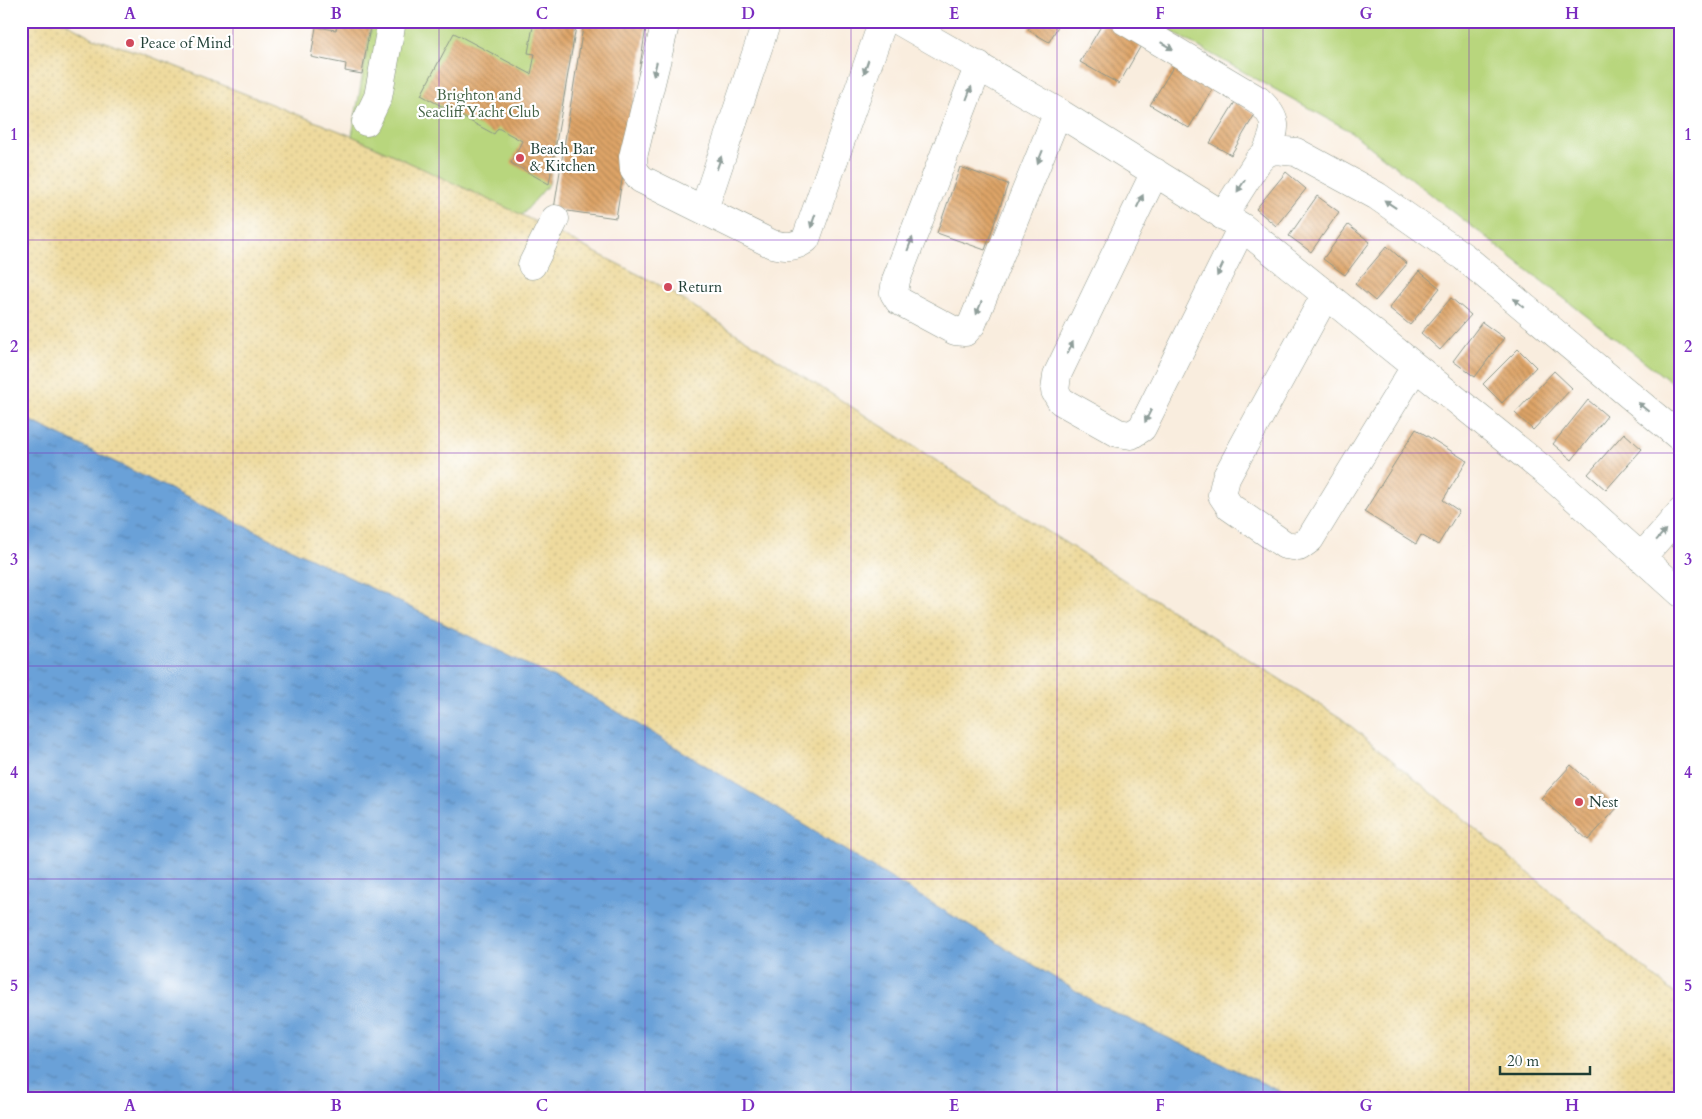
<svg xmlns="http://www.w3.org/2000/svg" width="1702" height="1119" font-family="Cardo,serif">
<style>
.green{fill:#b8d67d;stroke:#6c8a58}
.sand{fill:url(#sand-dots);stroke:#868c69}
.water{fill:url(#water-ripples);stroke:#456f86}
.building{fill:url(#building-back-hatch)}
.lines{fill:none;stroke-linecap:round;stroke-linejoin:round}
.minor-casing{stroke:#8c9589;stroke-width:29}
.minor{stroke:#fff;stroke-width:28}
.oneway{fill:#8f9e9a}
.grid{fill:none;stroke:#7b2cbf;stroke-width:1;stroke-opacity:0.55}
.poi-dot{fill:#d1495b;stroke:#fff;stroke-width:2}
.labels{text-anchor:middle;dominant-baseline:central;stroke-width:4.5;stroke-linejoin:round;paint-order:stroke}
.poi-label{font-size:15px;fill:#1f3d34;stroke:#fff;text-anchor:start}
.park-label{font-size:15px;fill:#456346;stroke:#fff}
.neatline{fill:none;stroke:#7b2cbf;stroke-width:2}
.grid-label{font-size:16px;text-anchor:middle;font-weight:bold;fill:#7b2cbf}
</style>
<defs>
<pattern id="sand-dots" width="8" height="8" patternUnits="userSpaceOnUse" patternTransform="scale(1.25)"><rect width="8" height="8" fill="#eeda9e"/><path d="M2 2h.1M6 6h.1" fill="none" stroke="#ccbc89" stroke-width="1.8" stroke-linecap="round"/></pattern>
<pattern id="water-ripples" width="26" height="14" patternUnits="userSpaceOnUse" patternTransform="scale(1.25)"><rect width="26" height="14" fill="#6ba1d8"/><path d="M2 4q2-2 4 0t4 0M15 11q2-2 4 0t4 0" fill="none" stroke="#5784b0"/></pattern>
<pattern id="building-back-hatch" width="6" height="6" patternUnits="userSpaceOnUse" patternTransform="scale(1.25)"><rect width="6" height="6" fill="#dea467"/><path d="M-1 5l2 2M0 0l6 6M5-1l2 2" fill="none" stroke="#b38756"/></pattern>
</defs>
<rect width="100%" height="100%" fill="#fff"/>
<filter id="ink" filterUnits="userSpaceOnUse"><feTurbulence type="fractalNoise" baseFrequency=".02" numOctaves="2"/><feDisplacementMap in="SourceGraphic" scale="10" xChannelSelector="R" yChannelSelector="G"/><feConvolveMatrix kernelMatrix="1 2 1 2 8 2 1 2 1" color-interpolation-filters="sRGB"/></filter>
<filter id="wash" filterUnits="userSpaceOnUse"><feTurbulence type="fractalNoise" baseFrequency=".0096" numOctaves="4" result="noise"/><feDisplacementMap in="SourceGraphic" scale="20" xChannelSelector="R" yChannelSelector="G"/><feGaussianBlur stdDeviation="1.12" result="paint"/><feColorMatrix in="noise" values="0 0 0 0 0 0 0 0 0 0 0 0 0 0 0 0 0 1.4 0 .05"/><feComposite in="paint" operator="in"/></filter>
<g filter="url(#wash)">
<rect width="100%" height="100%" fill="#f9edde"/>
<path class="green" d="M372,21H577L549,184L522,215L352,136Z
M1152,21H1681V390L1350,131Z"/>
<path class="sand" d="M21,21H63L93,38L144,54L352,136L522,215L663,287L1341,718L1681,999V1098H1294L1101,1006L593,697L21,416Z"/>
<path class="water" d="M21,416L593,697L1101,1006L1294,1098H21Z"/>
<g id="blocks">
<path class="building" d="M338,21H371L362,74L345,71L346,64L311,57L316,27L336,30Z
M534,21H577L549,184L511,163L522,141L498,128L494,134L421,95L454,33L531,74L535,54L528,53Z
M584,21H647L616,218L554,209Z
M1033,21H1061L1049,42L1028,30Z
M1104,21H1108L1143,42L1119,84L1080,62Z
M1175,64L1213,88L1189,128L1150,105Z
M1235,102L1255,114L1231,155L1210,143Z
M960,167L1008,184L985,250L937,233Z
M1286,172L1306,189L1276,226L1256,209Z
M1317,196L1339,212L1311,252L1289,236Z
M1348,225L1370,242L1345,275L1323,259Z
M1387,246L1407,264L1375,301L1355,284Z
M1419,271L1440,288L1410,325L1389,308Z
M1451,298L1471,315L1440,350L1421,333Z
M1482,322L1504,338L1475,377L1453,361Z
M1518,349L1536,367L1502,403L1483,384Z
M1554,371L1572,388L1533,430L1515,413Z
M1588,400L1607,416L1572,460L1553,444Z
M1416,429L1467,461L1443,500L1459,511L1438,545L1421,535L1416,544L1364,512Z
M1624,433L1642,449L1606,490L1588,474Z
M1681,531V554L1670,545Z
M1571,765L1618,807L1588,840L1541,798Z"/>
</g>
</g>
<g filter="url(#ink)">
<use href="#blocks" fill-opacity="0" stroke="#8c9589" stroke-width="1"/>
<g class="lines">
<defs>
<path id="minor" d="M666,21L633,157L634,170L641,179L772,244C787,247 795,248 806,239L883,21
M899,21L1058,112L1242,227L1552,477L1681,593
M1125,21L1258,100C1279,119 1277,128 1266,153
M979,65L896,280L894,293L899,301L955,331L965,332L972,324L1058,112
M366,122L378,97L392,21
M1155,172L1057,375L1055,391L1061,401L1118,433L1131,435L1142,428L1242,227
M704,209L767,21
M1223,216L1258,161L1266,153L1275,150L1296,152L1377,196L1464,257L1681,438
M532,265L555,219
M1326,294L1226,478L1222,495L1230,507L1285,545L1299,547L1310,539L1415,367
M1641,558L1681,512"/>
</defs>
<use href="#minor" class="minor-casing"/>
<use href="#minor" class="minor"/>
</g>
<defs><path id="oneway-solid" d="M-6-.8H1V-3.2L6.5 0L1 3.2V.8H-6Z" transform="scale(1.25)"/></defs>
<g class="oneway">
<use href="#oneway-solid" transform="translate(1167 46) rotate(31)"/>
<use href="#oneway-solid" transform="translate(866 67) rotate(109)"/>
<use href="#oneway-solid" transform="translate(655 69) rotate(104)"/>
<use href="#oneway-solid" transform="translate(969 93) rotate(-69)"/>
<use href="#oneway-solid" transform="translate(1040 157) rotate(112)"/>
<use href="#oneway-solid" transform="translate(719 163) rotate(-71)"/>
<use href="#oneway-solid" transform="translate(1241 186) rotate(123)"/>
<use href="#oneway-solid" transform="translate(1140 201) rotate(-64)"/>
<use href="#oneway-solid" transform="translate(1390 204) rotate(-146)"/>
<use href="#oneway-solid" transform="translate(813 221) rotate(109)"/>
<use href="#oneway-solid" transform="translate(910 244) rotate(-69)"/>
<use href="#oneway-solid" transform="translate(1220 270) rotate(116)"/>
<use href="#oneway-solid" transform="translate(1519 303) rotate(-140)"/>
<use href="#oneway-solid" transform="translate(979 308) rotate(112)"/>
<use href="#oneway-solid" transform="translate(1070 348) rotate(-64)"/>
<use href="#oneway-solid" transform="translate(1643 407) rotate(-140)"/>
<use href="#oneway-solid" transform="translate(1148 416) rotate(116)"/>
<use href="#oneway-solid" transform="translate(1661 535) rotate(-49)"/>
</g>
</g>
<path class="grid" d="M233,21V1098M439,21V1098M645,21V1098M851,21V1098M1057,21V1098M1263,21V1098M1469,21V1098M21,240H1681M21,453H1681M21,666H1681M21,879H1681"/>
<g class="poi-dot">
<circle cx="130" cy="43" r="5"/>
<circle cx="520" cy="158" r="5"/>
<circle cx="668" cy="287" r="5"/>
<circle cx="1579" cy="802" r="5"/>
</g>
<g class="labels">
<g class="poi-label">
<text x="140" y="43">Peace of Mind</text>
<text x="530" y="149">Beach Bar<tspan x="530" dy="17">&amp; Kitchen</tspan></text>
<text x="678" y="287">Return</text>
<text x="1589" y="802">Nest</text>
</g>
<g class="park-label">
<text x="479" y="95">Brighton and<tspan x="479" dy="17">Seacliff Yacht Club</tspan></text>
</g>
</g>
<rect width="1702" height="1119" fill="none" stroke="#fff" stroke-width="55"/>
<path d="M1500 1066v8h90v-8" fill="none" stroke="#1f3d34" stroke-width="2.5"/>
<text x="1507" y="1066" font-size="15" fill="#1f3d34" stroke="#ffffff" stroke-width="4" paint-order="stroke">20 m</text>
<rect x="28" y="28" width="1646" height="1064" class="neatline"/>
<g class="grid-label">
<text x="130" y="19">A</text>
<text x="336" y="19">B</text>
<text x="542" y="19">C</text>
<text x="748" y="19">D</text>
<text x="954" y="19">E</text>
<text x="1160" y="19">F</text>
<text x="1366" y="19">G</text>
<text x="1572" y="19">H</text>
<text x="14" y="140">1</text>
<text x="1688" y="140">1</text>
<text x="14" y="352">2</text>
<text x="1688" y="352">2</text>
<text x="14" y="565">3</text>
<text x="1688" y="565">3</text>
<text x="14" y="778">4</text>
<text x="1688" y="778">4</text>
<text x="14" y="991">5</text>
<text x="1688" y="991">5</text>
<text x="130" y="1111">A</text>
<text x="336" y="1111">B</text>
<text x="542" y="1111">C</text>
<text x="748" y="1111">D</text>
<text x="954" y="1111">E</text>
<text x="1160" y="1111">F</text>
<text x="1366" y="1111">G</text>
<text x="1572" y="1111">H</text>
</g>
</svg>
